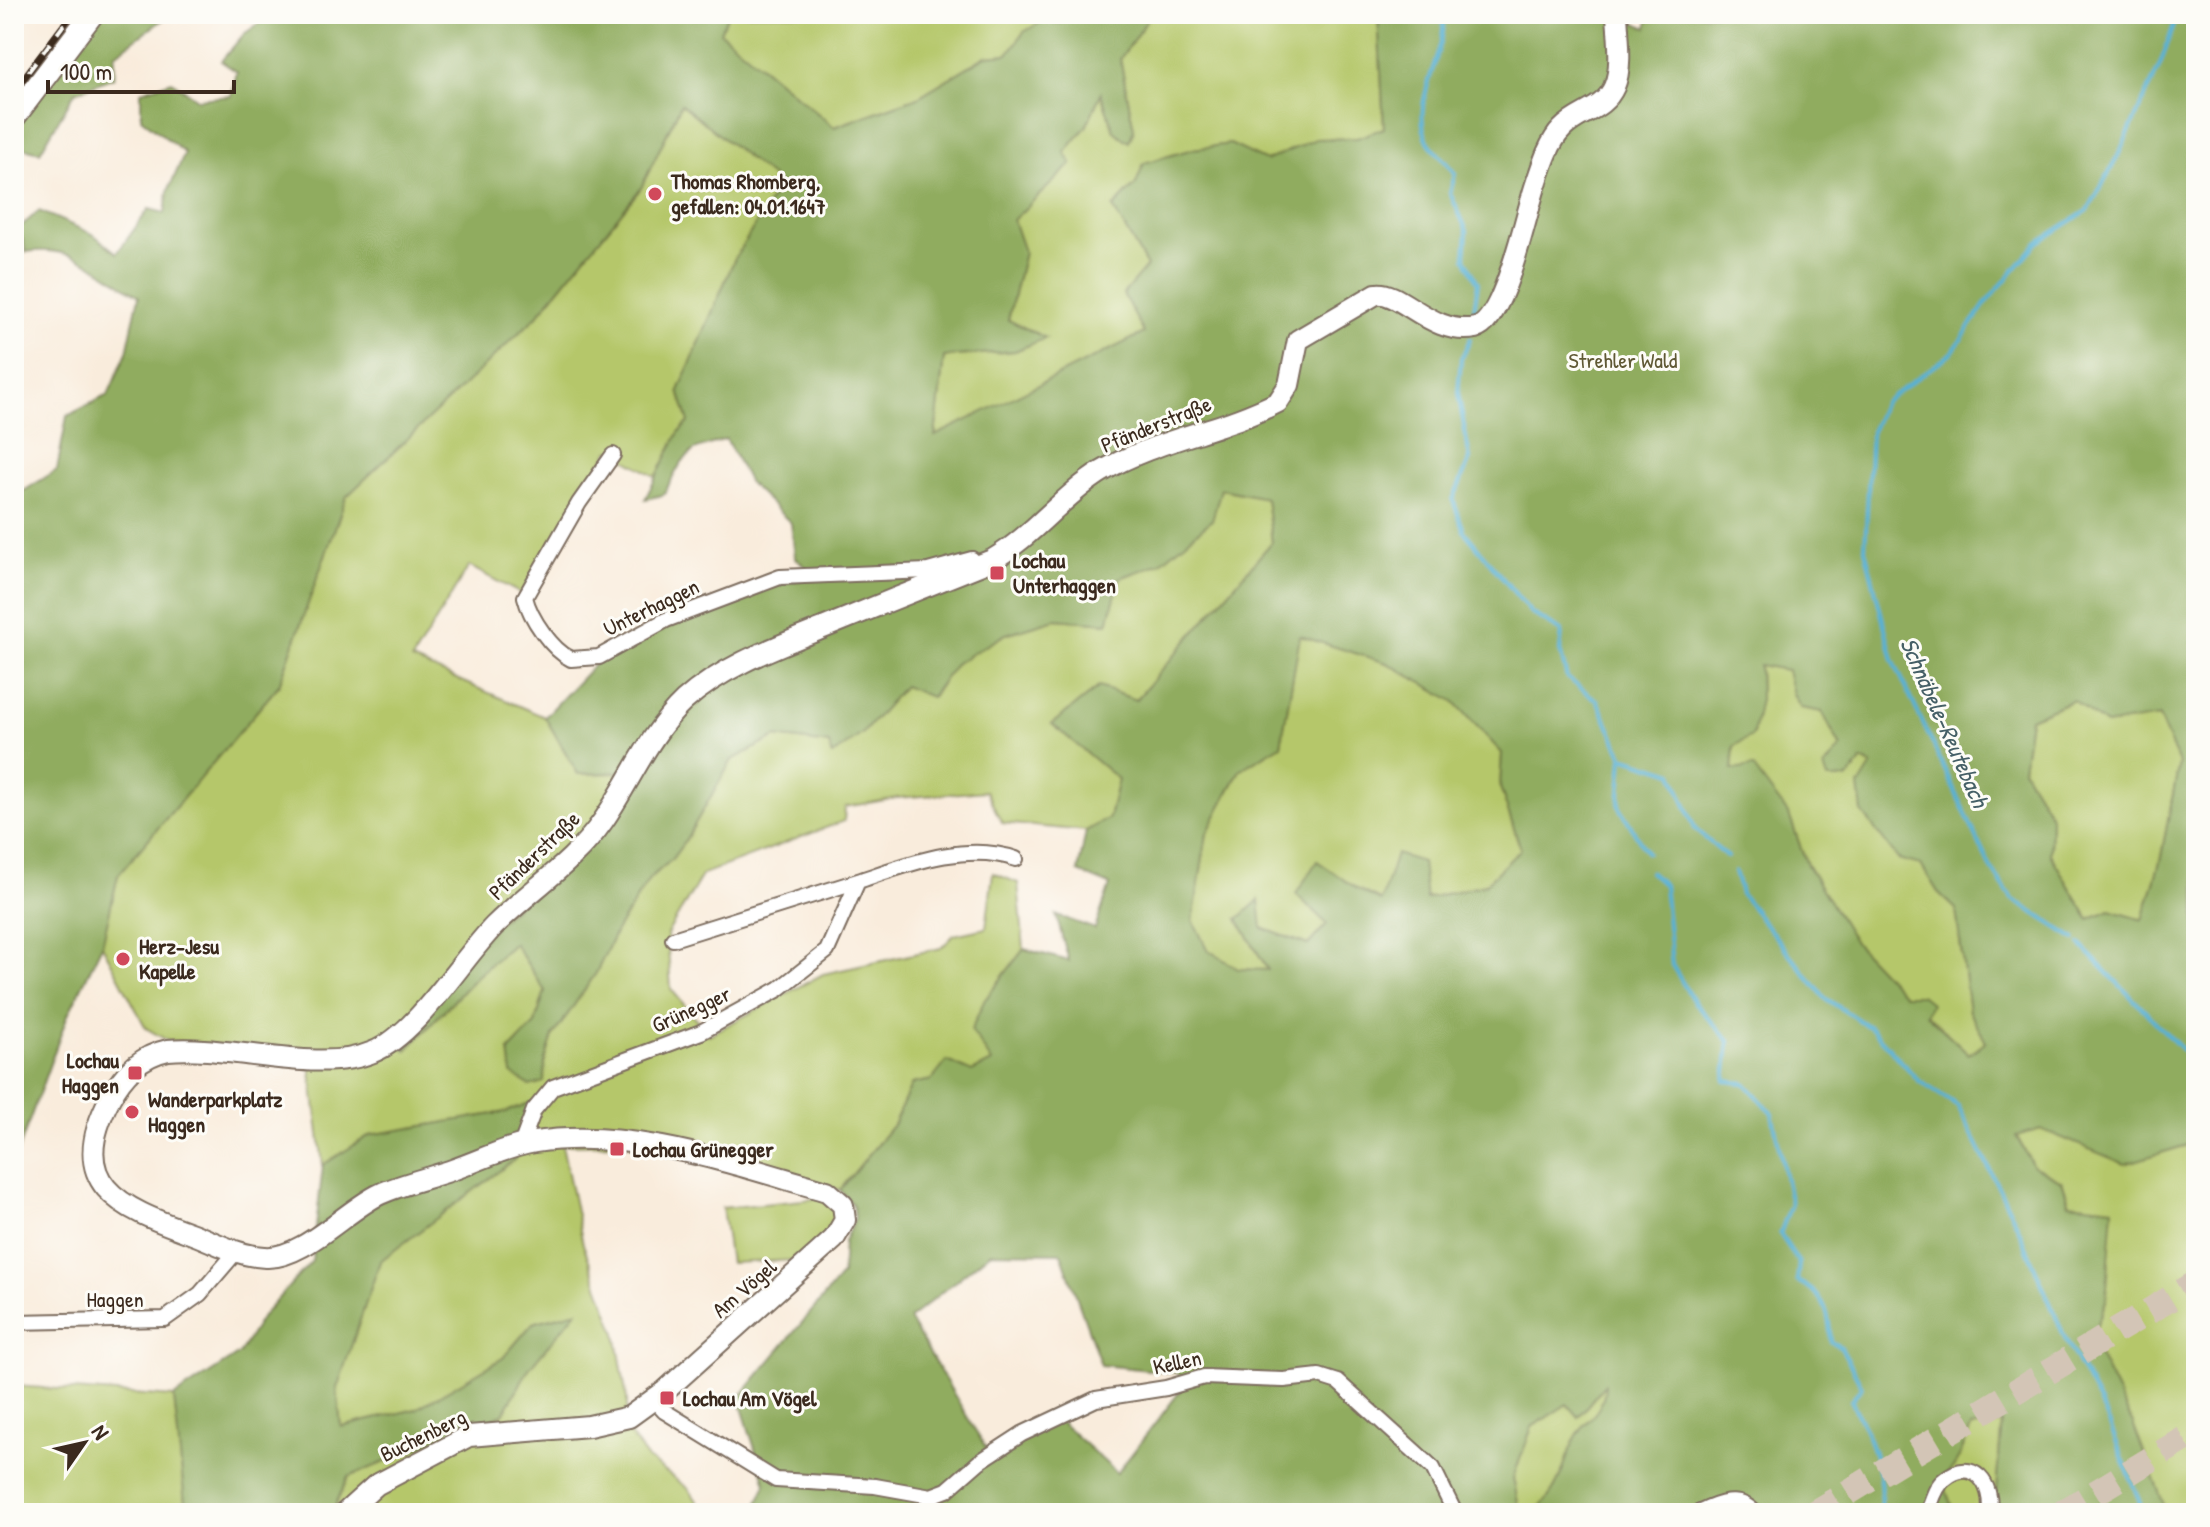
<svg xmlns="http://www.w3.org/2000/svg" width="2210" height="1527" font-family="'Patrick Hand',sans-serif">
<style>
.green{fill:#b5c76b;stroke:#787844;stroke-width:2}
.forest{fill:#90ac5f;stroke:#666b3e;stroke-width:2;fill-rule:evenodd}
.lines{fill:none;stroke-linecap:round;stroke-linejoin:round}
.stream{stroke:#57b1d5;stroke-width:4}
.highway-tunnel{stroke:#d3c5b6;stroke-width:26;stroke-dasharray:26 13;stroke-linecap:butt}
.street-casing{stroke:#7e6e60;stroke-width:18}
.secondary-casing{stroke:#7e6e60;stroke-width:24}
.primary-casing{stroke:#7e6e60;stroke-width:26}
.street{stroke:#fff;stroke-width:14}
.secondary{stroke:#fff;stroke-width:20}
.primary{stroke:#fff;stroke-width:22}
.rail-casing{stroke:#3b2a1e;stroke-width:7}
.rail{stroke:#fdfcf7;stroke-width:4;stroke-dasharray:12;stroke-linecap:butt}
.poi-dot{fill:#d1495b;stroke:#fdfcf7;stroke-width:3}
.labels{text-anchor:middle;dominant-baseline:central;stroke-width:6;stroke-linejoin:round;paint-order:stroke}
.poi-label{font-size:22px;font-weight:bold;fill:#3b2a1e;stroke:#fdfcf7;text-anchor:start}
.park-label{font-size:22px;fill:#605935;stroke:#fdfcf7}
.street-label{font-size:22px;fill:#3b2a1e;stroke:#fdfcf7}
.water-label{font-size:24px;font-style:italic;fill:#466067;stroke:#fdfcf7}
</style>
<rect width="100%" height="100%" fill="#fdfcf7"/>
<filter id="ink" filterUnits="userSpaceOnUse"><feTurbulence type="fractalNoise" baseFrequency=".0125" numOctaves="2"/><feDisplacementMap in="SourceGraphic" scale="16" xChannelSelector="R" yChannelSelector="G"/><feConvolveMatrix kernelMatrix="1 2 1 2 8 2 1 2 1" color-interpolation-filters="sRGB"/></filter>
<filter id="wash" filterUnits="userSpaceOnUse"><feTurbulence type="fractalNoise" baseFrequency=".006" numOctaves="4" result="noise"/><feDisplacementMap in="SourceGraphic" scale="32" xChannelSelector="R" yChannelSelector="G"/><feGaussianBlur stdDeviation="1.8" result="paint"/><feColorMatrix in="noise" values="0 0 0 0 0 0 0 0 0 0 0 0 0 0 0 0 0 1.4 0 .05"/><feComposite in="paint" operator="in"/></filter>
<g filter="url(#wash)">
<rect width="100%" height="100%" fill="#f9ecdc"/>
<path class="green" d="M728,14H1076L1061,23L1024,32L1008,54L986,56L918,97L834,127L719,32Z
M1151,14H1378L1384,128L1357,138L1316,139L1266,161L1230,144L1193,149L1144,163L1136,184L1113,208L1147,266L1145,333L935,437L944,357L1015,351L1045,338L1008,320L1024,252L1013,220L1071,164L1065,152L1086,127L1101,93L1114,131L1129,141L1134,129L1120,59Z
M681,104L781,184L735,258L679,391L689,422L656,477L610,450L521,594L469,566L412,660L545,717L578,774L626,773L600,818L396,1030L364,1050L307,1051L168,1041L146,1028L102,945L118,875L279,685L346,497L537,316L641,188Z
M1221,489L1266,498L1272,542L1136,700L1099,687L1052,724L1118,779L1109,818L1086,831L1002,823L986,791L897,798L845,807L844,821L703,874L667,934L671,989L709,1035L823,974L941,948L954,935L986,928L993,873L1018,883L1024,949L984,1001L993,1062L972,1073L912,1084L893,1125L840,1190L672,1143L562,1145L583,1244L616,1333L627,1399V1431L649,1460L689,1489L705,1513H332L348,1477L503,1414L530,1367L576,1312L533,1323L503,1358L416,1409L341,1427L337,1388L380,1261L515,1159L531,1103L506,1112L370,1135L323,1165L310,1064L395,1042L407,1050L477,976L514,943L545,991L535,1024L509,1051L545,1061L553,1036L596,973L616,931L649,879L671,860L685,841L732,760L776,737L829,744L832,754L863,733L904,685L932,697L956,663L1006,634L1055,619L1108,623L1120,578L1160,563Z
M1300,635L1387,663L1454,701L1502,753L1500,787L1521,850L1485,884L1425,899L1382,901L1357,889L1317,861L1327,924L1308,945L1238,919L1268,970L1238,969L1206,949L1193,921L1207,833L1240,770L1281,745Z
M1759,665L1788,670L1793,694L1822,712L1841,748L1872,766L1921,865L1938,892L1956,909L1969,1012L1986,1041L1969,1054L1926,1013L1921,995H1904L1856,944L1807,865L1789,815L1732,770L1734,746L1760,699Z
M2073,700L2106,725L2159,717L2179,763L2160,862L2143,920L2110,910L2089,919L2050,854L2051,816L2023,769L2030,718Z
M2041,1129L2125,1163L2188,1145L2196,1159V1513H2167L2132,1422L2091,1340L2106,1301L2062,1181L2033,1166L2016,1135Z
M816,1193L835,1206L837,1225L798,1260L730,1263L722,1208L813,1199Z
M1606,1383L1604,1403L1574,1441L1567,1467L1547,1501L1533,1513H1520L1513,1478L1532,1427L1567,1404L1578,1417Z
M14,1386L174,1397L186,1513H14Z
M2002,1422L1994,1513H1954L1942,1479L1955,1466L1971,1428Z"/>
<path class="forest" d="M102,14H171L115,54L114,77L75,92L40,152L20,147L14,159V130Z
M273,14H728L720,32L834,127L918,97L986,56L1008,54L1024,32L1043,21L1061,23L1076,14H1151L1120,59L1134,129L1129,142L1114,131L1101,93L1086,127L1065,152L1072,164L1013,220L1024,252L1008,320L1046,338L1015,351L944,357L935,436L1144,333L1123,294L1147,266L1113,208L1136,184L1144,163L1193,149L1230,144L1266,161L1316,139L1357,138L1384,128L1378,14H1617L1647,28L1650,14H2196V1159L2187,1145L2125,1164L2041,1129L2016,1136L2033,1166L2062,1181L2069,1203L2113,1208L2106,1301L2091,1340L2132,1422L2167,1513H1994L2002,1422L1971,1428L1955,1466L1942,1479L1954,1513H1751L1746,1508L1742,1513H1533C1560,1490 1560,1473 1573,1443C1583,1418 1605,1415 1605,1384L1578,1417L1567,1404L1532,1427L1513,1478L1520,1513H753L766,1484L739,1398L842,1275L844,1241L855,1218L853,1205L840,1190L893,1125L912,1084L932,1080L947,1061L972,1072L992,1062L971,1030L984,1001L1024,949L1069,961L1056,915L1095,929L1110,885L1078,872L1086,831L1109,818L1118,779L1052,724L1099,687L1136,700L1272,542L1266,498L1221,489L1212,520L1160,563L1120,578L1108,623L1055,619L1006,634L956,663L931,697L904,686L863,733L833,755L829,744L776,737L732,760L685,841L671,860L649,879L616,931L596,973L553,1036L545,1061L544,1082L530,1086L512,1074L509,1051L535,1024L545,991L514,943L477,976L406,1050L395,1043L494,926L577,853L631,772L578,774L545,717L605,653L727,596L815,576L795,557L791,523L749,483L726,439L694,450L681,463L663,495L645,499L679,432L689,422L679,391L735,258L780,184L681,104L641,188L537,316L346,497L279,685L118,875L102,945L67,1017L14,1163V497L57,470L67,416L108,395L127,352L139,296C99,270 75,245 26,252L19,228L39,211L93,234L117,253L149,209L165,213L168,191L185,153L141,118V91L172,81L197,99L231,96L237,72L221,61L244,34ZM1300,636L1387,663L1454,701L1502,753L1500,787L1521,849L1485,884L1426,899L1422,862L1396,854L1381,901L1357,889L1317,861L1296,894L1327,924L1308,945L1262,928L1259,900L1238,919L1268,970L1238,969L1207,949L1193,920L1207,833L1240,770L1281,745ZM1759,665L1787,670L1793,694L1801,708L1822,712L1841,747L1824,767L1828,779H1848L1862,760L1872,765L1859,786L1862,812L1898,859L1921,865L1938,892L1956,909L1969,1012L1986,1041L1969,1054L1926,1014L1931,1003L1921,995H1904L1856,944L1807,865L1789,815L1753,767L1732,770L1734,746L1753,735L1760,699ZM2073,700L2106,725L2159,717L2179,763L2160,862L2143,920L2110,910L2089,919L2050,854L2051,816L2023,769L2030,718ZM991,1252L1061,1253L1101,1365L1177,1373L1187,1382L1117,1473L1055,1417L990,1455L909,1319Z
M532,1102L515,1159L380,1261L337,1388L341,1427L416,1409L503,1358L533,1323L577,1311L530,1367L503,1414L348,1477L332,1513H186L174,1397L239,1354L263,1315L312,1261L323,1165L370,1135L506,1112Z"/>
<g class="lines">
<path class="stream" d="M1443,14C1449,52 1408,101 1428,141C1432,149 1449,164 1455,174L1450,193L1467,231L1465,258L1478,283L1474,310
M1470,339L1461,359L1458,393L1470,459L1453,500L1464,531L1531,613L1562,631L1560,651L1567,678L1597,700L1623,757L1619,806L1647,853
M1623,757L1673,773L1695,829L1727,857
M1735,871L1741,894L1825,998L1872,1029L1919,1081L1958,1106L2016,1223L2065,1338L2106,1415L2144,1513
M1650,872L1664,885L1672,965L1694,1002L1729,1041L1725,1081L1745,1083L1772,1113L1791,1204L1780,1234L1799,1263L1797,1281C1826,1295 1829,1312 1831,1342L1841,1347L1862,1387L1851,1400C1870,1438 1885,1470 1880,1513
M2075,939L2012,899L1991,868L1893,660L1865,549L1871,432L1884,402L1952,353L1986,303L2037,243L2088,210L2117,158L2160,65L2178,14
M2080,944L2196,1064"/>
</g>
</g>
<g filter="url(#ink)">
<g class="lines">
<path class="highway-tunnel" d="M1814,1513L2196,1283
M2062,1513L2196,1432"/>
<defs>
<path id="street" d="M613,455L579,503L525,597C530,618 552,650 571,659L599,657L666,620L780,577L928,571L972,559
M673,939L858,881
M521,1145L534,1110L553,1087L701,1032L779,989L827,951L858,881C906,865 965,841 1016,859
M14,1322L165,1319L200,1294L236,1252
M654,1400L664,1411L776,1480L875,1486L931,1496L947,1490L979,1462L1022,1434L1096,1399L1166,1388L1204,1377L1284,1380L1319,1376L1338,1382L1433,1468L1455,1513
M1698,1513C1717,1504 1739,1494 1755,1513
M1927,1513C1932,1502 1935,1486 1945,1479C1973,1456 1994,1485 1989,1513"/>
<path id="secondary" d="M345,1513L376,1485L469,1436L589,1426L629,1417L665,1391L834,1239L845,1220L843,1205L827,1191C735,1165 632,1127 535,1142C508,1146 481,1160 455,1169C430,1178 404,1183 380,1194C346,1210 302,1260 265,1257C238,1256 215,1242 190,1233C118,1207 65,1184 110,1098C123,1074 140,1056 168,1050C228,1044 319,1075 373,1052C416,1035 461,960 494,926C530,890 574,863 603,821C630,782 649,734 684,701C723,666 776,647 823,628C879,605 936,582 992,560C1033,536 1061,497 1101,472C1156,439 1222,431 1278,402L1289,385L1298,340L1376,294C1399,289 1433,337 1476,328C1505,321 1526,212 1536,184C1542,166 1549,142 1562,129C1578,112 1604,110 1614,87C1623,66 1618,37 1617,14"/>
<path id="primary" d="M14,117L92,14"/>
</defs>
<use href="#street" class="street-casing"/>
<use href="#secondary" class="secondary-casing"/>
<use href="#primary" class="primary-casing"/>
<use href="#street" class="street"/>
<use href="#secondary" class="secondary"/>
<use href="#primary" class="primary"/>
<defs>
<path id="rail" d="M14,91L72,14"/>
</defs>
<use href="#rail" class="rail-casing"/>
<use href="#rail" class="rail"/>
</g>
</g>
<g class="poi-dot">
<circle cx="655" cy="194" r="8"/>
<rect x="989" y="565" width="16" height="16" rx="4"/>
<circle cx="123" cy="959" r="8"/>
<rect x="127" y="1065" width="16" height="16" rx="4"/>
<circle cx="132" cy="1112" r="8"/>
<rect x="609" y="1141" width="16" height="16" rx="4"/>
<rect x="659" y="1390" width="16" height="16" rx="4"/>
</g>
<g class="labels">
<g class="poi-label">
<text x="671" y="181">Thomas Rhomberg,<tspan x="671" dy="25">gefallen: 04.01.1647</tspan></text>
<text x="1013" y="560">Lochau<tspan x="1013" dy="25">Unterhaggen</tspan></text>
<text x="139" y="946">Herz-Jesu<tspan x="139" dy="25">Kapelle</tspan></text>
<text x="119" y="1060" text-anchor="end">Lochau<tspan x="119" dy="25">Haggen</tspan></text>
<text x="148" y="1099">Wanderparkplatz<tspan x="148" dy="25">Haggen</tspan></text>
<text x="633" y="1149">Lochau Grünegger</text>
<text x="683" y="1398">Lochau Am Vögel</text>
</g>
<g class="park-label">
<text x="1623" y="360">Strehler Wald</text>
</g>
<g class="street-label">
<text transform="translate(1156 424) rotate(-22)">Pfänderstraße</text>
<text transform="translate(651 607) rotate(-26)">Unterhaggen</text>
<text transform="translate(534 855) rotate(-44)">Pfänderstraße</text>
<text transform="translate(691 1009) rotate(-24)">Grünegger</text>
<text transform="translate(744 1288) rotate(-41)">Am Vögel</text>
<text x="115" y="1299">Haggen</text>
<text transform="translate(1177 1362) rotate(-12)">Kellen</text>
<text transform="translate(423 1435) rotate(-26)">Buchenberg</text>
</g>
<g class="water-label">
<text transform="translate(1945 722) rotate(66)">Schnäbele-Reutebach</text>
</g>
</g>
<rect width="2210" height="1527" fill="none" stroke="#fdfcf7" stroke-width="48"/>
<g transform="translate(84 1443) rotate(56)" stroke="#fdfcf7" stroke-width="6" paint-order="stroke">
<path d="M0-6L14 30L0 20L-14 30Z" fill="#3b2a1e"/>
<text y="-12" font-size="22" font-weight="bold" text-anchor="middle" fill="#3b2a1e">N</text>
</g>
<path d="M48 80v12h186v-12" fill="none" stroke="#3b2a1e" stroke-width="4"/>
<text x="60" y="80" font-size="24" fill="#3b2a1e" stroke="#fdfcf7" stroke-width="6" paint-order="stroke">100 m</text>
</svg>
